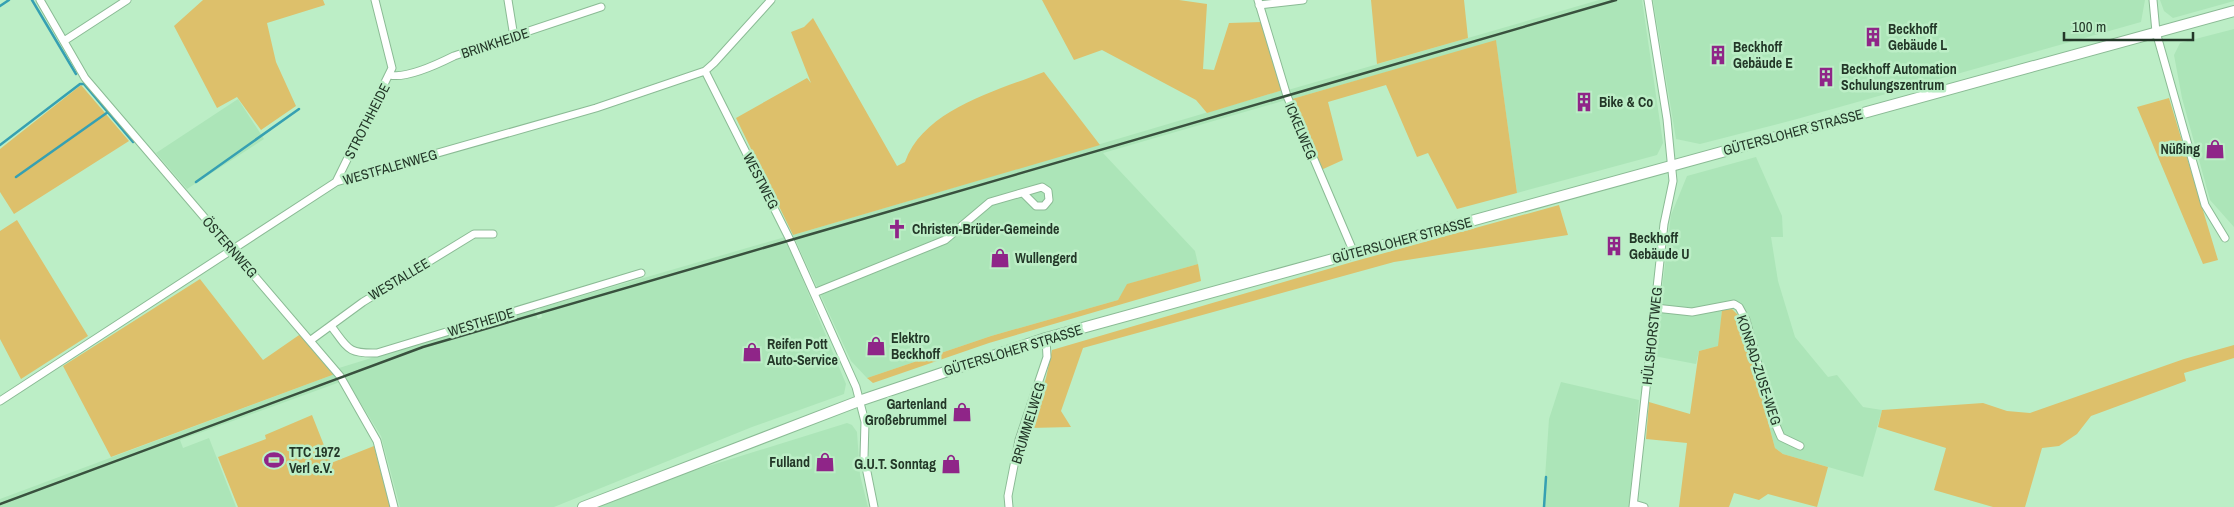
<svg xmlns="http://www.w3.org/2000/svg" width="2234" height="507" font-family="'Archivo Narrow',sans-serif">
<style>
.built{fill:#ace5b8}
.green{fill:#ddc06b}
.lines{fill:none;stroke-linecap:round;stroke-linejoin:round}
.stream{stroke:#36a0b2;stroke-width:2.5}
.minor-casing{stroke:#8bbb95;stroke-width:9}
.secondary-casing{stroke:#8bbb95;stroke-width:12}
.minor{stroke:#fff;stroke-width:7}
.secondary{stroke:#fff;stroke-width:10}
.rail{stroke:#39513e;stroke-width:2.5}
.labels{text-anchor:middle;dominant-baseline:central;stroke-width:5;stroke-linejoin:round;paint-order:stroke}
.poi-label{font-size:14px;font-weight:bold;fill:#233728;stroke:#bceec6;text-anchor:start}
.street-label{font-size:14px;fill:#233728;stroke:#bceec6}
</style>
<rect width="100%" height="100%" fill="#bceec6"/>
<path class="built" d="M1599,0H1642L1663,143L1657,155L1517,193L1496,41L1292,99L1288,90Z
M1653,0H2145L2141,22L1797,119L1700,144L1676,139Z
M2160,0H2234V1L2173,18L2164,11Z
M2234,29V227L2210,200L2182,98L2174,55L2180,43Z
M1283,90L1286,100L1103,153L1195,251L1198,264L1128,284L1118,300L991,336L867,378L851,361L793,235Z
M238,99L264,139L187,189L156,153Z
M1756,157L1782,216L1783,237H1771L1778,281L1795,337L1828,377L1837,375L1863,407L1882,410L1863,477L1783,454L1775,448L1740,318L1736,311L1732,309L1722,310L1719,346L1699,351L1696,364L1654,356L1671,215L1687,176Z
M785,237L846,384L844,394L752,427L554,507H400L381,436L339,368L529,309H534L538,319L542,317L540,308Z
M335,374L340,382L180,440L183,448L209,438L236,507H0V499Z
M1561,382L1639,400L1629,507H1543L1549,419Z
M847,423L852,425L857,432L860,475L868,507H599L683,474Z"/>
<path class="green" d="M203,0H323L325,5L267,23L276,62L296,106L261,130L237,97L217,108L174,26Z
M1042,0H1179L1207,4L1203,69L1214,70L1229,23L1262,22L1283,90L1207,113L1196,100L1102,50L1074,60Z
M1371,0H1464L1468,38L1377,64Z
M813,18L897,166L905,162C924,109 997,91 1044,72L1100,145L793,235L736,118L807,78L811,83L791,32L804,27Z
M1496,40L1517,193L1457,209L1428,153L1417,157L1386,85L1328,102L1343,160L1321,170L1292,99Z
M81,85L129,141L14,214L0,192V149Z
M2169,98L2218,260L2203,264L2137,107Z
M1559,205L1568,235L1394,262L1083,348L1061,411L1071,427L1030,428L1046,378L1052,350L1352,262Z
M17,220L88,336L21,379L0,339V231Z
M1198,264L1201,281L989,343L873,383L867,378L991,336L1118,300L1127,284Z
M200,279L263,360L302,333L335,374L111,457L63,366Z
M1732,309L1740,317L1775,448L1783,454L1828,467L1817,507L1768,494L1759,500L1734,493L1729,507H1679L1687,443L1646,439L1649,402L1690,414L1699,351L1718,346L1722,310Z
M2234,345V358L2184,373L2186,381L2091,416L2077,434L2059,446L2042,448L2025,507H1993L1934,490L1946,448L1878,427L1882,410L1983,403L2007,411L2030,413L2184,359Z
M312,415L331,463L374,446L390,507H238L218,457L266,439L265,435Z"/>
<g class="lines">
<path class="stream" d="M32,0L76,74
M0,6L9,0
M0,145L80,84H84L133,142
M16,177L108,112
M196,182L299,109
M1544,507L1546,477"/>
<defs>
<path id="minor" d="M40,0L85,78L340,376L377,441L394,507
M508,0L514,37
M1258,0L1287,96L1354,253
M2153,0L2156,32L2205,205L2225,238
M1259,5L1303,0
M64,41L127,0
M705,71L790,240L856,387L865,422L864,457L874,507
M390,75C407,79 438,64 454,56L601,7
M336,182L392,68L375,0
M814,293L945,240L990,202L1042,187L1048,191L1049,200L1044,206H1036L1023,193
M1655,308L1692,312L1734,304L1739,307L1746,320L1772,416L1781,437L1800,446
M331,326C348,348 347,354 377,353L641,273
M311,340L363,302L474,234H493
M0,401L336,182L596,108L705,71L714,63L771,0
M1634,504L1644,507
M1009,507L1008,496L1019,440L1047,357L1046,338
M1633,507L1664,224L1673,181L1667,119L1648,0"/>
<path id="secondary" d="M583,507L859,401L1046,338L2234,11"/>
</defs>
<use href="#minor" class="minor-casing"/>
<use href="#secondary" class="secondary-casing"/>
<use href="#minor" class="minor"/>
<use href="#secondary" class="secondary"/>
<path class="rail" d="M0,504L423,347L1616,0"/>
</g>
<defs>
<symbol id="building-bare" viewBox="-9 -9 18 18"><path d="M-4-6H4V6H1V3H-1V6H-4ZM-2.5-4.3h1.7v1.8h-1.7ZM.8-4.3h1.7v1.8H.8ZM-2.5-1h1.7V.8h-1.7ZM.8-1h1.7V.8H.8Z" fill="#8f2588" stroke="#bceec6" stroke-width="2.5" paint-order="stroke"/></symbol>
<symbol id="shop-bare" viewBox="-9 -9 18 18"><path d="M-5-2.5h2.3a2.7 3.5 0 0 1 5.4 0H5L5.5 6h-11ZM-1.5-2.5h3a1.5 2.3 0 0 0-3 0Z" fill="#8f2588" stroke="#bceec6" stroke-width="2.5" paint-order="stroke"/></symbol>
<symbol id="church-bare" viewBox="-9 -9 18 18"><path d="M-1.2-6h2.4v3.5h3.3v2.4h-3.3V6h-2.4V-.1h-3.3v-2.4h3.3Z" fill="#8f2588" stroke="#bceec6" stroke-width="2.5" paint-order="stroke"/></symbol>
<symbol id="stadium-bare" viewBox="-9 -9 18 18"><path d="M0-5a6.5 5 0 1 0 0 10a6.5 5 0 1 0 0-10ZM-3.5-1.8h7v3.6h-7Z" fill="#8f2588" stroke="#bceec6" stroke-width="2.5" paint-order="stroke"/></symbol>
</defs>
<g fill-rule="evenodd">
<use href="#building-bare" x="1859" y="23" width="28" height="28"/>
<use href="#building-bare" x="1704" y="41" width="28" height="28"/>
<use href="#building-bare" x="1812" y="63" width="28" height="28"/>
<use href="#building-bare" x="1570" y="88" width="28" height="28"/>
<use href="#shop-bare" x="2201" y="135" width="28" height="28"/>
<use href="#church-bare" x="883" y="215" width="28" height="28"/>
<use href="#building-bare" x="1600" y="232" width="28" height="28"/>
<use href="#shop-bare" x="986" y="244" width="28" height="28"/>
<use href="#shop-bare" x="862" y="332" width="28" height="28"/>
<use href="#shop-bare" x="738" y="338" width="28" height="28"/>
<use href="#shop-bare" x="948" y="398" width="28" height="28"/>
<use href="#stadium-bare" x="260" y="446" width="28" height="28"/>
<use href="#shop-bare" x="811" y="448" width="28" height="28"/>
<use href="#shop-bare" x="937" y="450" width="28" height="28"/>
</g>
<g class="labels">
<g class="poi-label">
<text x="1888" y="29">Beckhoff<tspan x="1888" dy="16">Gebäude L</tspan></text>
<text x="1733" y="47">Beckhoff<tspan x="1733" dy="16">Gebäude E</tspan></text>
<text x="1841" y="69">Beckhoff Automation<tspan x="1841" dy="16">Schulungszentrum</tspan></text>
<text x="1599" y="102">Bike &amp; Co</text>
<text x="2200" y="149" text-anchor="end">Nüßing</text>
<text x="912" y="229">Christen-Brüder-Gemeinde</text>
<text x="1629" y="238">Beckhoff<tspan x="1629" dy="16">Gebäude U</tspan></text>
<text x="1015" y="258">Wullengerd</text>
<text x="891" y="338">Elektro<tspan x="891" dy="16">Beckhoff</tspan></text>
<text x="767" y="344">Reifen Pott<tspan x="767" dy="16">Auto-Service</tspan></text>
<text x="947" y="404" text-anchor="end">Gartenland<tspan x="947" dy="16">Großebrummel</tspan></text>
<text x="289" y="452">TTC 1972<tspan x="289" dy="16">Verl e.V.</tspan></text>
<text x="810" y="462" text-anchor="end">Fulland</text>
<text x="936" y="464" text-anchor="end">G.U.T. Sonntag</text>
</g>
<g class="street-label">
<text transform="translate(495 43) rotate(-18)">BRINKHEIDE</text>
<text transform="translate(367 121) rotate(-63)">STROTHHEIDE</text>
<text transform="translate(1301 131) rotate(67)">ICKELWEG</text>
<text transform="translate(1793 132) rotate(-15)">GÜTERSLOHER STRASSE</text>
<text transform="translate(390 167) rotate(-16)">WESTFALENWEG</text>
<text transform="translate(761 181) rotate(63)">WESTWEG</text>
<text transform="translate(1402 240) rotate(-15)">GÜTERSLOHER STRASSE</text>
<text transform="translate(230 247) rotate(49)">ÖSTERNWEG</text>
<text transform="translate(399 279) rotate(-31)">WESTALLEE</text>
<text transform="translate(481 322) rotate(-17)">WESTHEIDE</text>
<text transform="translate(1652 336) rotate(-84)">HÜLSHORSTWEG</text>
<text transform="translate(1013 350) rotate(-17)">GÜTERSLOHER STRASSE</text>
<text transform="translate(1759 370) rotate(72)">KONRAD-ZUSE-WEG</text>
<text transform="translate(1028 423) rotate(-73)">BRUMMELWEG</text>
</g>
</g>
<path d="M2064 32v8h129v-8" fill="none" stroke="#233728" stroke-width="2.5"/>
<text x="2072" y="32" font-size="15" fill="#233728" stroke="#bceec6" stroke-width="4" paint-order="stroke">100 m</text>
</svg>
